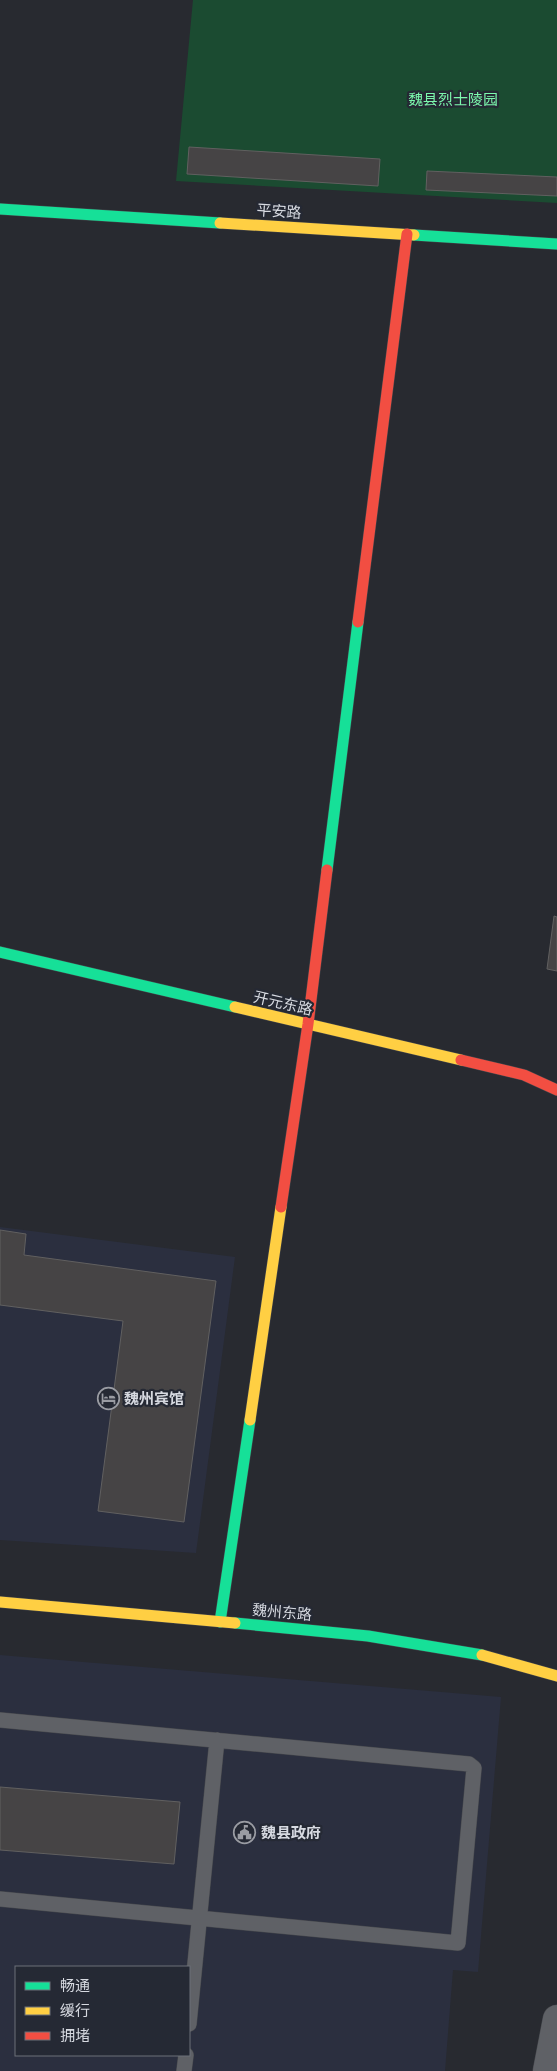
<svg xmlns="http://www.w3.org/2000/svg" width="557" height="2071" font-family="'Space Grotesk','Noto Sans SC',sans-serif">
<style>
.built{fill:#2b2f3f;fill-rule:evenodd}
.green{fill:#1b4b31}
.building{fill:#464445;stroke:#616060}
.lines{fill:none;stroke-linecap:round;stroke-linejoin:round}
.lane-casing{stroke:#45474c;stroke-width:16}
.street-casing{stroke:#45474c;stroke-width:29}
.fast-casing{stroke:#45474c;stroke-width:12}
.slow-casing{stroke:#45474c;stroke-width:12}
.jam-casing{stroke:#45474c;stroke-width:12}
.lane{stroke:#5f6166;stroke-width:15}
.street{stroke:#5f6166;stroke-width:28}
.fast{stroke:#16e098;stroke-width:11}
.slow{stroke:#ffcf43;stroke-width:11}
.jam{stroke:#f24e42;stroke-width:11}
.labels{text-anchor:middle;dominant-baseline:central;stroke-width:4.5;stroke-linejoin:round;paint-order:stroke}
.park-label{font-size:15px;fill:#7cf8ad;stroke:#252934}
.street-label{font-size:15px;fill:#d7dae1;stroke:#252934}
.poi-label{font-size:15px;font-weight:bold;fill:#d7dae1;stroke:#252934;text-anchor:start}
</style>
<rect width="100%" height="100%" fill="#282a30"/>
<path class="built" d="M0,1227L235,1257L196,1553L0,1540Z
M0,1655L501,1697L478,1972L453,1970L445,2071H0ZM16,1967H189V2055H16Z"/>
<path class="green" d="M193,0H557V203L176,181Z"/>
<path class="building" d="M189,147L380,159L378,186L187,174Z
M427,171L557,177V196L426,190Z
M554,916L557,917V971L547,969Z
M0,1230L26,1234L24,1255L216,1281L184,1522L98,1511L123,1321L0,1305Z
M0,1787L180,1802L174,1864L0,1850Z"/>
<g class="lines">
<defs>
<path id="lane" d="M0,1720L469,1764L474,1768L458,1943L0,1899
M189,2024L217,1740
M184,2071L186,2055"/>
<path id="street" d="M547,2071L557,2019"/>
<path id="fast" d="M0,209L220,223
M414,235L557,244
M327,870L358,622
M0,952L235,1007
M220,1622L250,1420
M235,1623L368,1636L482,1655"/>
<path id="slow" d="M220,223L414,235
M235,1007L461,1060
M250,1420L281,1207
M0,1602L235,1623
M482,1655L557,1676"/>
<path id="jam" d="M358,622L407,234
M461,1060L524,1075L557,1090
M281,1207L308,1024L327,870"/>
</defs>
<use href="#lane" class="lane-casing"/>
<use href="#street" class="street-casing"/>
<use href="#fast" class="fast-casing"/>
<use href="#slow" class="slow-casing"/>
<use href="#jam" class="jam-casing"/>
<use href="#lane" class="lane"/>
<use href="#street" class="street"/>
<use href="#fast" class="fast"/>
<use href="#slow" class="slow"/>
<use href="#jam" class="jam"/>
</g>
<defs>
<symbol id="hotel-ring" viewBox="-11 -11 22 22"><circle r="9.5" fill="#252934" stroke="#9a9ca3" stroke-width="1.5"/><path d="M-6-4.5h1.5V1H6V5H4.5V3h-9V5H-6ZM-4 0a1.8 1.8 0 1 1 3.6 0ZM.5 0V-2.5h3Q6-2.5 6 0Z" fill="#9a9ca3"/></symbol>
<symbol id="civic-ring" viewBox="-11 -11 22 22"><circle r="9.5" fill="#252934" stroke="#9a9ca3" stroke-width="1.5"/><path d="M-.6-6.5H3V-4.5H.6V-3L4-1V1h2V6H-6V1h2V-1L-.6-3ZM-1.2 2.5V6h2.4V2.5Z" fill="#9a9ca3"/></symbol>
</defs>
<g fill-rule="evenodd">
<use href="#hotel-ring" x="96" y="1386" width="25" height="25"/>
<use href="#civic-ring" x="232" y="1820" width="25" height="25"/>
</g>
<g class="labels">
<g class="park-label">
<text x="453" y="99">魏县烈士陵园</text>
</g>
<g class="street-label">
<text transform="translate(279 211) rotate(4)">平安路</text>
<text transform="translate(283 1003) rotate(13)">开元东路</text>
<text transform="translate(282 1612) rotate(5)">魏州东路</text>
</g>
<g class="poi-label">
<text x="124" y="1398">魏州宾馆</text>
<text x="261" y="1832">魏县政府</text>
</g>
</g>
<rect x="15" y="1966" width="175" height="90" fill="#252934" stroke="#6c7079"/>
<rect x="25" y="1982" width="25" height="8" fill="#16e098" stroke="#6c7079"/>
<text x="60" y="1991" font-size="15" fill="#d7dae1">畅通</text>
<rect x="25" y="2007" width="25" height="8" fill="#ffcf43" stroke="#6c7079"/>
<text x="60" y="2016" font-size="15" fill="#d7dae1">缓行</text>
<rect x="25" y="2032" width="25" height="8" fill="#f24e42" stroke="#6c7079"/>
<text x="60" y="2041" font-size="15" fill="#d7dae1">拥堵</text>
</svg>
